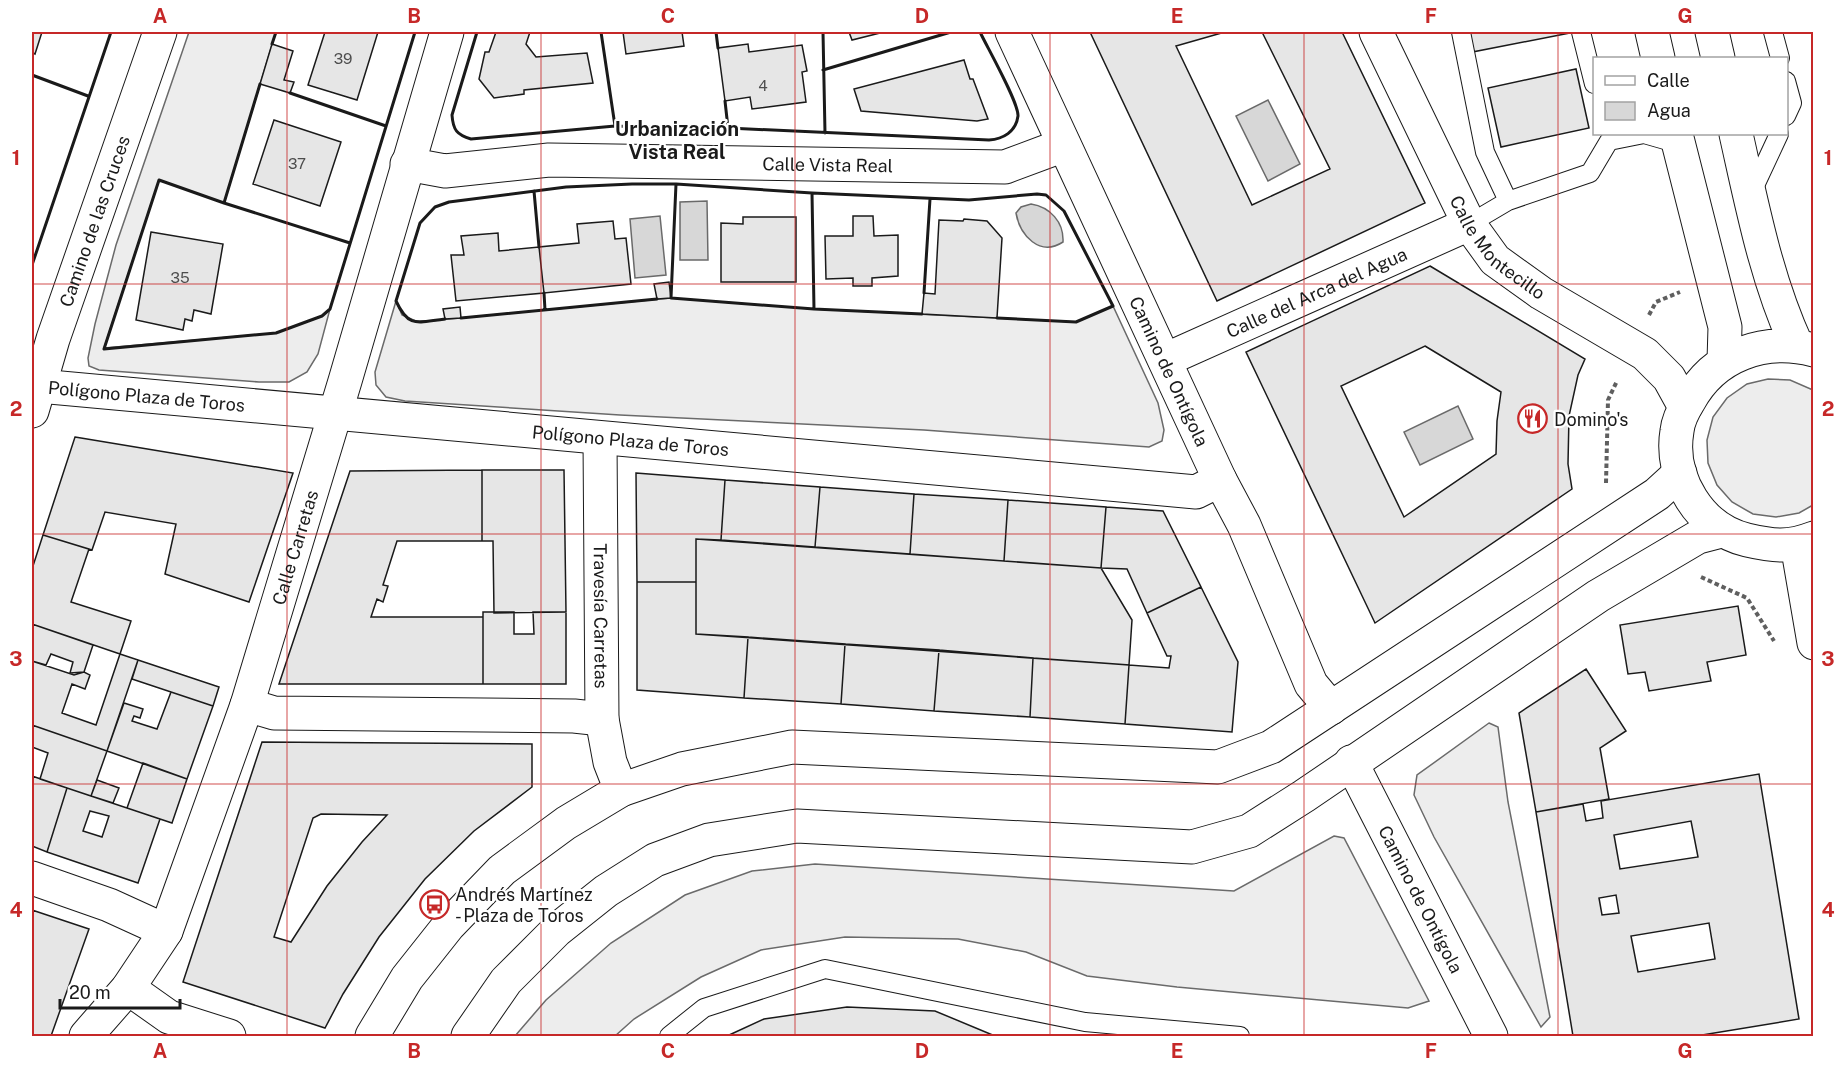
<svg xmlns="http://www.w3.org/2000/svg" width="1845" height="1068" font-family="'Public Sans',sans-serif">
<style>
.built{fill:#ededed;stroke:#6a6a6a;stroke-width:1.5}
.water{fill:#d7d7d7;stroke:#6a6a6a;stroke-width:1.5}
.building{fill:#e6e6e6;stroke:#1a1a1a;stroke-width:1.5;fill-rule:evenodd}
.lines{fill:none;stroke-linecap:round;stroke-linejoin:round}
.service-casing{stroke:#1a1a1a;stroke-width:20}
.minor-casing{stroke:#1a1a1a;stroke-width:35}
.secondary-casing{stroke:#1a1a1a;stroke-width:35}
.path{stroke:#5f5f5f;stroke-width:4;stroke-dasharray:4.5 3;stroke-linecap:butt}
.service{stroke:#fff;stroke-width:18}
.minor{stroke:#fff;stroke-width:33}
.secondary{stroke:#fff;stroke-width:33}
.wall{stroke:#1a1a1a;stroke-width:3}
.grid{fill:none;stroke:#c62828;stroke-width:1.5;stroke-opacity:0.55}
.labels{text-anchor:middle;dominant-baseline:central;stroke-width:4.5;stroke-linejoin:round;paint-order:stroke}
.number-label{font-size:15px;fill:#4d4d4d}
.street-label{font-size:18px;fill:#1a1a1a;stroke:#fff}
.poi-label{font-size:18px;fill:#1a1a1a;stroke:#fff;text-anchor:start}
.neighbourhood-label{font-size:20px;font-weight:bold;fill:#1a1a1a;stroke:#fff}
.neatline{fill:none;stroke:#c62828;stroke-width:2}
.grid-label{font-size:20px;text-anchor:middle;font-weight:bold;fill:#c62828}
</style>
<rect width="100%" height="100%" fill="#fff"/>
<path class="built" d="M189,32H276L224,203L159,180L104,348L276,333L322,316L330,309L318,354L307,372L289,382H259L99,370L89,366L88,358L95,324L116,245Z
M671,298L814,309L1076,322L1113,306L1158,403L1164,430L1162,441L1149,447L924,430L620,415L405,401L386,397L376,385L375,372L396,301L402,315L418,322Z
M1768,379L1790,380L1813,390V505L1799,513L1776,517L1753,514L1732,502L1717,485L1708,463L1707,440L1713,417L1727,398L1747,384Z
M1489,723L1498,727L1508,802L1550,1017L1541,1027L1434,837L1414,795L1417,775Z
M1334,836L1344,838L1429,1001L1408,1008L1177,987L1087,976L1026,952L958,939L845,937L761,950L701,977L634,1019L615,1036H515L546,1000L611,943L685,895L752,871L815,864L1234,891Z"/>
<path class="water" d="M1268,100L1300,164L1268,181L1236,116Z
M707,201L708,260H680V202Z
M1031,204C1050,207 1064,222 1063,242C1040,257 1020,236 1016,213L1021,207Z
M660,216L666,275L635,278L630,219Z
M1458,406L1473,439L1420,465L1404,432Z"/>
<path class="building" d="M32,32H42L35,54L32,52Z
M325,32H378L357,100L308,85Z
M496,32H530L526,44L536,57L587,53L593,83L524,90V94L494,98L479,79L485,52H489Z
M623,32H682L684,46L626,54Z
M849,32H884L852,40Z
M1090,32H1225L1176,46L1252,205L1330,169L1262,32H1342L1425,203L1217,301Z
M1457,32H1575L1462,54Z
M272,44L293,51L284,80L294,82L290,93L260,84Z
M748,44L749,52L802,45L807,71L802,72L806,102L752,109L750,97L725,101L718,48Z
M964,60L970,79H973L988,119L977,121L861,111L854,89Z
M1576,69L1589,128L1501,147L1488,88Z
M274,120L341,142L320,206L253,184Z
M853,216H873L874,236L898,235V276L872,278V286H853V278L826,279L825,236H853Z
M743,217H796V282H721V223L743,224Z
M964,219L987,221L1002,238L997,318L922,314L924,293L935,294L939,220L963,221Z
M613,221L615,239L626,238L631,284L544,293L539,247L579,243L577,224Z
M151,232L223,244L211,314L194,310L192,321L185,319L183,330L136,320Z
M498,233L499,251L539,247L544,293L456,301L451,255H464L461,236Z
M1430,266L1585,359L1578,375L1569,416L1568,464L1572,489L1375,623L1246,352ZM1425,346L1501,392L1497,421L1496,454L1404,517L1341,386Z
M669,282L671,298L657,299L654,284Z
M460,307L461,318L445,319L443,309Z
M75,437L293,473L249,602L165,574L176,524L105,512L92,550L43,535Z
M482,470V541H397L383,585L388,586L383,602L377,599L371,617H483V684H279L350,471Z
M482,470H564L566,612L494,613L493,541H482Z
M636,473L725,480L721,540L696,539V582H637Z
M725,480L820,487L815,547L721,540Z
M820,487L914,494L910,554L815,547Z
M914,494L1008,500L1004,561L910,554Z
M1008,500L1106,507L1101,568L1004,561Z
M1106,507L1163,511L1201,587L1147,613L1127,569L1101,568Z
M43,535L89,549L71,602L131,621L120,654L32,624V569Z
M696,539L1101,568L1132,620L1129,665L696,634Z
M637,582H696V634L748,637L744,698L637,690Z
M1201,587L1238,662L1232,732L1125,724L1129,665L1169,668L1171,656H1167L1147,613Z
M1738,606L1746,655L1707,662L1711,681L1649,691L1645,672L1628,674L1620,625Z
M483,612H514V634H534L533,612H566V684H483Z
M32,624L93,645L84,672L70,673L73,662L51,654L46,665L32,661Z
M748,637L845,644L841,704L744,698Z
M845,644L939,650L934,711L841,704Z
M939,650L1033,658L1030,717L934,711Z
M120,654L138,660L107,751L32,725V661L74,675L84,672L90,675L85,689L72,684L62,713L96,725Z
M1033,658L1129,665L1125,724L1030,717Z
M138,660L219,687L213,706L132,679Z
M1586,669L1626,731L1600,748L1609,799L1536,812L1519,713Z
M171,692L213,706L187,779L107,751L124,703L143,709L140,718L134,716L132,721L157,729Z
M32,725L107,751L91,796L40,779L48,753L32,747Z
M262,742L532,744V787L474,831L425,879L379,937L343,994L325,1028L183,982ZM321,814L387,815L362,842L327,886L291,942L274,937L313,818Z
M143,763L187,779L172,823L127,808Z
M1759,774L1799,1019L1696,1036H1573L1536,812L1583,804L1586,821L1603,818L1601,801ZM1691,821L1698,857L1620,869L1614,835ZM1616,895L1619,913L1602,915L1599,898ZM1709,923L1715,959L1638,972L1631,936Z
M32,776L67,788L47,852L32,846Z
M97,780L119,788L113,803L91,796Z
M67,788L160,819L138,883L47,852ZM90,811L109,816L102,837L83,831Z
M32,910L89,929L51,1036H32Z
M847,1007L935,1011L995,1036H727L764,1019Z"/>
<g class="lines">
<defs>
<path id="service" d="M1461,32L1485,152L1508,201
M1581,32L1594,84
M1773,32L1780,58
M1786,81L1792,103L1786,116
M1751,194L1779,134
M1469,224L1508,201L1590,173L1609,141L1644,134L1679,144
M669,1036L704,1008L825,969L1085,1022L1240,1036"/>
<g id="minor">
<path id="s1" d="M1012,32L1220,480L1244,525L1311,684L1331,708"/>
<path id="s2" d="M1376,32L1469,224L1495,260L1541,293L1645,354L1669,378L1685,407"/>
<path id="s3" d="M407,164L445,171L549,160L1005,167L1064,145"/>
<path id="s4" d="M1165,360L1469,224"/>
<path id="s5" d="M39,386L1196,492L1220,480"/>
<path id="s6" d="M32,411L53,339L160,32"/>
<path id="s7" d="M600,439L602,719L610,762L621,790"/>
<path d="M247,705L274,713L574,716L602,719"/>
<path id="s8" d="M1351,762L1491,1036"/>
<path d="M32,878L109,905L166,931"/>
<path d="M128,988L169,1017L229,1036"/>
<path id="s9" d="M86,1036L128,988L166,931L247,705L345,381L447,32"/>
<path d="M372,1036L407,978L449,925L502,870L566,823L621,790L682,769L792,747L1218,767L1271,747L1657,494L1680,473"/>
<path d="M468,1036L506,981L557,930L606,891L655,860L709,840L797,826L1192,847L1249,831L1304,796L1598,596L1698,537L1721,531"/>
</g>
<path id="secondary" d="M1652,32L1658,58
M1712,32L1718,58
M1676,134L1725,327L1724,361
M1736,134C1752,205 1766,279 1797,346
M1814,350C1764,337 1714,355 1689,401C1684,409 1678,421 1677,431C1669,478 1700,529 1747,540C1773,546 1788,548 1814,538
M1797,544L1814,643"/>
</defs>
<use href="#service" class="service-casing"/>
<use href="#minor" class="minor-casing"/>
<use href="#secondary" class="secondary-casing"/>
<path class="path" d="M1649,315L1656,302L1680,292
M1606,483L1608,400L1617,381
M1701,577L1747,598L1774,641"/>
<use href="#service" class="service"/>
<use href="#minor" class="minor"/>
<use href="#secondary" class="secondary"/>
<path class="wall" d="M477,32L452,115C453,130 457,135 471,139L615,126L601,32
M716,32L718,48
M823,32L825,133
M272,44L276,32
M823,70L951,32
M32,75L88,96
M260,84L224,203L159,180L104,349L276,333L322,316L330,309L415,32
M290,93L386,126
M725,101L728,128
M615,126L728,128L989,140C1003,139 1016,132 1018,116C1019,103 987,47 980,32
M676,184L671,298L814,309L922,314
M534,191L539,247
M812,193L814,309
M224,203L350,243
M32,265L111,32
M544,293L545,310
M924,293L930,199
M461,318L657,299
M445,319C418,322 409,329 396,301L420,223L435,207L449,202L566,187L632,184H676L812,193L969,200L1037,194L1046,195L1064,211L1113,306L1076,322L997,318"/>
</g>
<path class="grid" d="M287,32V1036M541,32V1036M795,32V1036M1050,32V1036M1304,32V1036M1558,32V1036M32,284H1814M32,534H1814M32,784H1814"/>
<defs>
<symbol id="restaurant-ring" viewBox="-11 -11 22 22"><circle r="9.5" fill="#fff" stroke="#c62828" stroke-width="1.5"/><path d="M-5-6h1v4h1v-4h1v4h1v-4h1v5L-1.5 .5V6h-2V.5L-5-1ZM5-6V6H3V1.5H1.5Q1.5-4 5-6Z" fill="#c62828"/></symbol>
<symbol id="bus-ring" viewBox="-11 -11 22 22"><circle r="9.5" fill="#fff" stroke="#c62828" stroke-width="1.5"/><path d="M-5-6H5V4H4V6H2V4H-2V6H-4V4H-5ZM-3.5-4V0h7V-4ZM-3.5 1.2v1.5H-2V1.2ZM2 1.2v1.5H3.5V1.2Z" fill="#c62828"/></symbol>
</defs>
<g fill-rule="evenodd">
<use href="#restaurant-ring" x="1516" y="402" width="33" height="33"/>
<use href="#bus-ring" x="418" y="888" width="33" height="33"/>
</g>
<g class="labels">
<g class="number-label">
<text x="343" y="58">39</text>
<text x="763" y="85">4</text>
<text x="297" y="163">37</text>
<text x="180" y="277">35</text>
</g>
<g class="street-label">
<text stroke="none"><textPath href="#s3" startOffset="422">Calle Vista Real</textPath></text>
<text stroke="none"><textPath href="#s6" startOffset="200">Camino de las Cruces</textPath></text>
<text stroke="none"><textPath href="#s2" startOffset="250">Calle Montecillo</textPath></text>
<text stroke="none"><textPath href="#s4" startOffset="166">Calle del Arca del Agua</textPath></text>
<text stroke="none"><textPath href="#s1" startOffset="374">Camino de Ontígola</textPath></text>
<text stroke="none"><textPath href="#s5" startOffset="108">Polígono Plaza de Toros</textPath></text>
<text stroke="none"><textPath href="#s5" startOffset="594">Polígono Plaza de Toros</textPath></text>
<text stroke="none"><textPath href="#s9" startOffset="537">Calle Carretas</textPath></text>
<text stroke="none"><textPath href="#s7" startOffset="177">Travesía Carretas</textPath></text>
<text stroke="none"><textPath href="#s8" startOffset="154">Camino de Ontígola</textPath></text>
</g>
<g class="poi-label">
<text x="1554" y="419">Domino's</text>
<text x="455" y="894">Andrés Martínez<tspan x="455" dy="21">- Plaza de Toros</tspan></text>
</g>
<g class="neighbourhood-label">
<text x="677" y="129">Urbanización<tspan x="677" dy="23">Vista Real</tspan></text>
</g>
</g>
<rect width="1845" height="1068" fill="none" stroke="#ffffff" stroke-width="66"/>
<rect x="1593" y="57" width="195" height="78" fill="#ffffff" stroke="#a3a3a3" stroke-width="1.5"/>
<rect x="1605" y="76" width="30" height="9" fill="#ffffff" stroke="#a3a3a3" stroke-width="1.5"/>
<text x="1647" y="87" font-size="18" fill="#1a1a1a">Calle</text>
<rect x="1605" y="102" width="30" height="18" fill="#d7d7d7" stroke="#a3a3a3" stroke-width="1.5"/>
<text x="1647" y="117" font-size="18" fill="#1a1a1a">Agua</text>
<path d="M60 999v9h120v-9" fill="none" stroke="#1a1a1a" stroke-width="3"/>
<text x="69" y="999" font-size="18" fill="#1a1a1a" stroke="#ffffff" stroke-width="4.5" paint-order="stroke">20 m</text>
<rect x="33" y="33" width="1779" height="1002" class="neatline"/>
<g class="grid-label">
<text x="160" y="23">A</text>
<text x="414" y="23">B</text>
<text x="668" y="23">C</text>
<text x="922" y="23">D</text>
<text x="1177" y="23">E</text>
<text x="1431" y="23">F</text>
<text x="1685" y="23">G</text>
<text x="16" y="165">1</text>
<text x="1828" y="165">1</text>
<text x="16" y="416">2</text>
<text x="1828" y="416">2</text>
<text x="16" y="666">3</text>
<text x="1828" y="666">3</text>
<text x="16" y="917">4</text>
<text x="1828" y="917">4</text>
<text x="160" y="1058">A</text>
<text x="414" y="1058">B</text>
<text x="668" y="1058">C</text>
<text x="922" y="1058">D</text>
<text x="1177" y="1058">E</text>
<text x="1431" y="1058">F</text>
<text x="1685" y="1058">G</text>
</g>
</svg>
